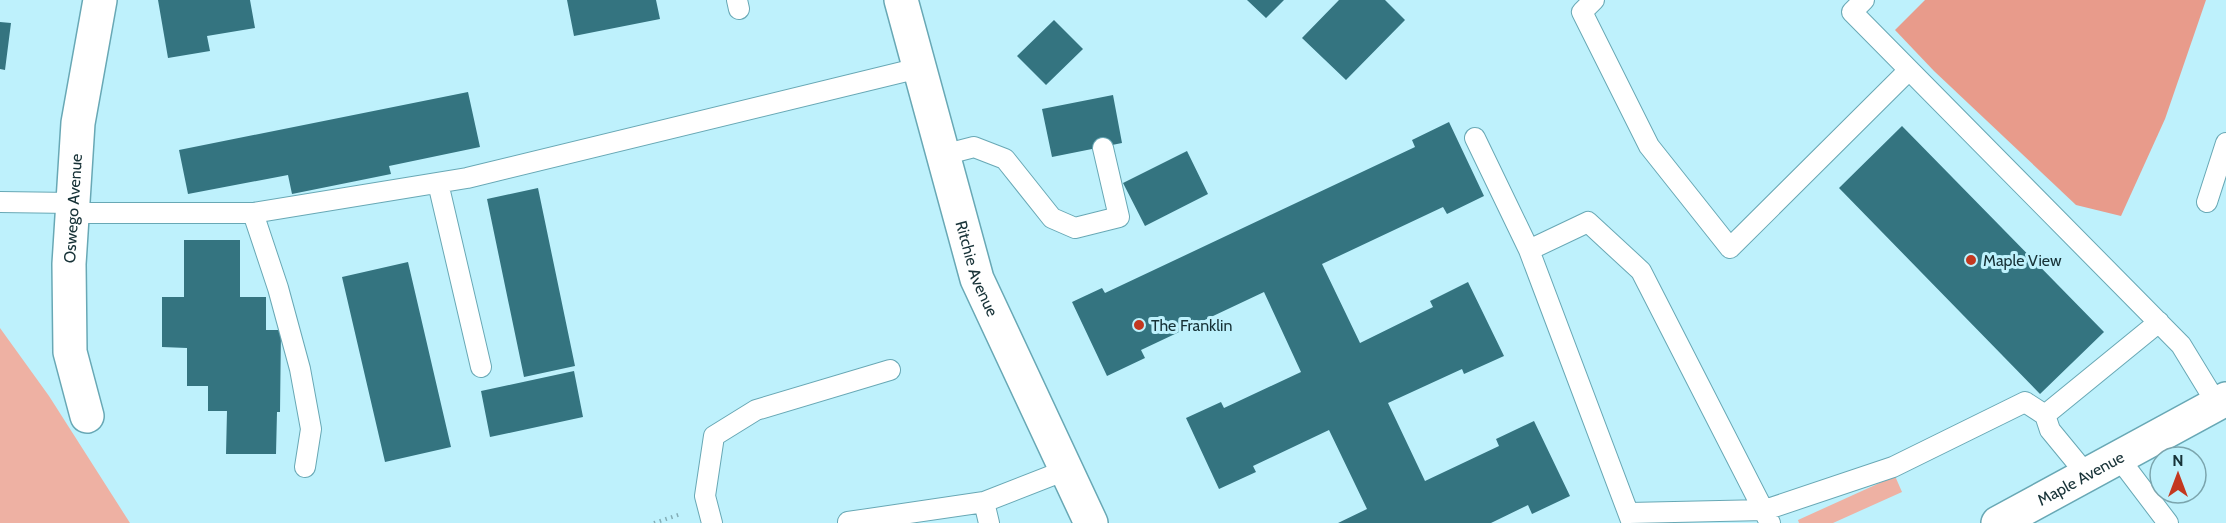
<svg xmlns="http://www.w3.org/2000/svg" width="2226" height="523" font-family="Cabin,sans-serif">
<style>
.green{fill:#eeb1a3}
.forest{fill:#e89b8b}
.building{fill:#347480}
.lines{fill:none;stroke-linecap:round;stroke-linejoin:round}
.service-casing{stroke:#68a8b5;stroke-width:22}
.minor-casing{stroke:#68a8b5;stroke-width:36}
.tertiary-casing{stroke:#68a8b5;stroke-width:36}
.path{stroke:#83adb6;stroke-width:4;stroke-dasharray:1.5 4.5;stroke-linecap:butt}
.service{stroke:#fff;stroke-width:20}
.minor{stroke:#fff;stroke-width:33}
.tertiary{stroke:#fff;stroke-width:33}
.poi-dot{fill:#c33820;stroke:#bef1fc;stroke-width:2}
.labels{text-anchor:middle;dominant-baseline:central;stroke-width:6;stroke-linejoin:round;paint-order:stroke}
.street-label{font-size:16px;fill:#173237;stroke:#bef1fc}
.poi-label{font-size:16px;fill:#173237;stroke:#bef1fc;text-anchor:start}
</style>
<rect width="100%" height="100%" fill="#bef1fc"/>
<path class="green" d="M0,328L49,396L130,523H0Z
M1895,476L1902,492L1833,523H1799L1798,520Z"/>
<path class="forest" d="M1925,0H2206L2165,119L2121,216L2076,205L1934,71L1895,30Z"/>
<path class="building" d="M158,0H250L255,28L207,36L210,51L168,58Z
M567,0H656L660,19L574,36Z
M1247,0H1284L1266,18Z
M1339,0H1385L1405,20L1346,80L1302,38Z
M1054,20L1083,49L1046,85L1017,56Z
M0,22L11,23L5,70L0,69Z
M468,92L480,147L389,166L391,174L292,194L288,175L188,194L179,150Z
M1113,95L1122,143L1052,157L1042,109Z
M1449,122L1484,196L1447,214L1443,207L1322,264L1360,343L1433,307L1430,301L1468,282L1504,356L1464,374L1462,369L1388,403L1425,481L1499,446L1496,439L1534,421L1570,496L1532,514L1528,505L1491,523H1338L1367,509L1329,430L1253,466L1256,472L1219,489L1186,418L1221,402L1224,408L1301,372L1264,292L1141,350L1145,358L1107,376L1072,302L1102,288L1105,293L1415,147L1412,140Z
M1902,126L2104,332L2040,394L1839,188Z
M1187,151L1208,194L1145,226L1123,183Z
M538,188L575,366L524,377L487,199Z
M184,240H240V297H266V330H281L280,412H277L276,454H226L227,411H208V386H187V348L162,347V297H184Z
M408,262L451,447L385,462L342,277Z
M574,371L583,417L490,437L481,391Z"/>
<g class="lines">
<defs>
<path id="service" d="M737,0L739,9
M1594,0L1582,12L1649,146L1730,248L1909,70
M1864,0L1852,12L2181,345L2217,404
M1475,138L1529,250
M943,155L974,147L1005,159L1052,218L1075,228L1119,217L1103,148
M438,183L481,367
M0,202L72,203
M2207,202L2226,143
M71,213H253L278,288L300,369L311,429L305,467
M253,213L467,178L919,68
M2045,415L2159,322
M2118,457L2168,523
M984,502L989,523
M1629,513L1765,510L1893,467L2025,402L2045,415L2050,430L2087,475
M848,522L984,502L1066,470
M712,523L705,496L714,436L756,410L890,370
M1632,523L1529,250L1588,222L1641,271L1770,523"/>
<g id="minor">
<path id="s1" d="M901,0L977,279L1091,523"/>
<path id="s2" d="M87,416L70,352L69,264L78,123L100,0"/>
</g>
<g id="tertiary">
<path id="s3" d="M1998,523L2226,399"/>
</g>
</defs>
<use href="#service" class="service-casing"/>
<use href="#minor" class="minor-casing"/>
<use href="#tertiary" class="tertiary-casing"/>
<path class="path" d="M654,523L681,514"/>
<use href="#service" class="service"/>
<use href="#minor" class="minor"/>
<use href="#tertiary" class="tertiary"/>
</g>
<g class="poi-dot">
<circle cx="1971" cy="260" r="6"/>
<circle cx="1139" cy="325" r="6"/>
</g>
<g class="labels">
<g class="street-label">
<text stroke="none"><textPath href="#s2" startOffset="210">Oswego Avenue</textPath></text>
<text stroke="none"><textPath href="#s1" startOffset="279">Ritchie Avenue</textPath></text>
<text stroke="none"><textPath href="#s3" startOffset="94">Maple Avenue</textPath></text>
</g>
<g class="poi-label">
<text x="1983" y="260">Maple View</text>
<text x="1151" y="325">The Franklin</text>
</g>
</g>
<g transform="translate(2178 475)"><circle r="28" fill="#bef1fc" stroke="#7ba5ad" stroke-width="1.5"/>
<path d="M0-4.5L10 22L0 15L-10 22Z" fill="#c33820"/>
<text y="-9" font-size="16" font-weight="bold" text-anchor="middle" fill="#173237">N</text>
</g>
</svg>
